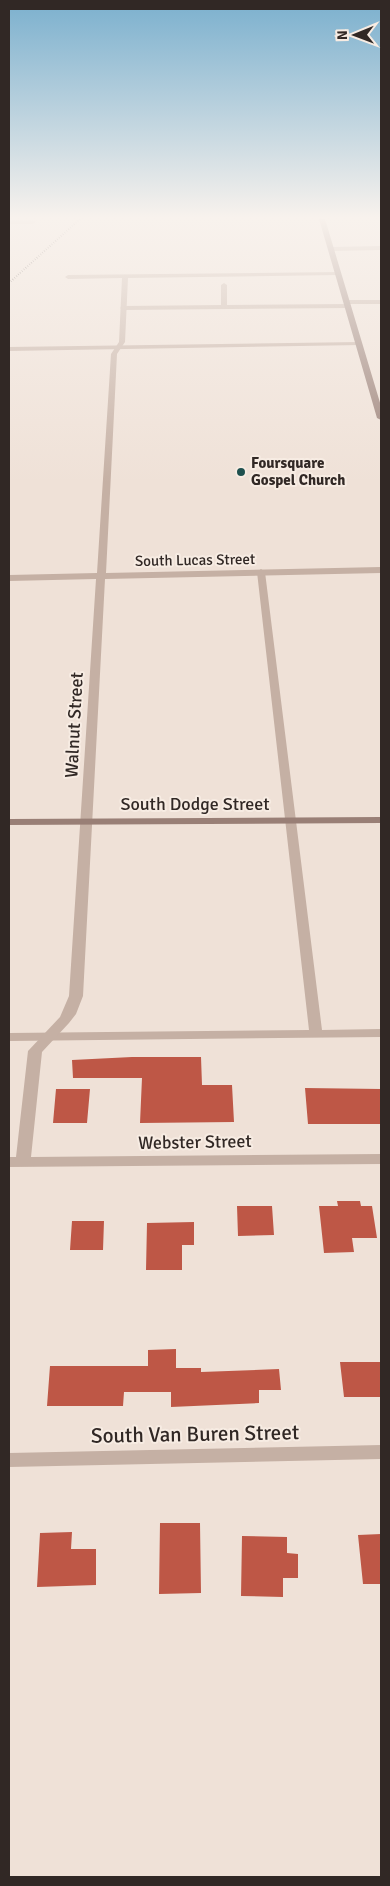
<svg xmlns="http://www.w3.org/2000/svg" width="390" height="1886" font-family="Signika,sans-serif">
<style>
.building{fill:#be5746}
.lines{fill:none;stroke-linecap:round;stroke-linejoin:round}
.service{fill:#c5b0a4;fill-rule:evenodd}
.minor{fill:#c5b0a4;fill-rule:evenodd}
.tertiary{fill:#c5b0a4;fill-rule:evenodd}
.secondary{fill:#997f76;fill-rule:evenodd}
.rail{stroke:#312825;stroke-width:2;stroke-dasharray:0.5 2;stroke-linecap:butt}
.poi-dot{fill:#1e504e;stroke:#f7ece3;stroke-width:2}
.labels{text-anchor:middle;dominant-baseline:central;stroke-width:4;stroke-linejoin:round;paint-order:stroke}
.far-poi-label{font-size:15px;font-weight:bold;fill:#312825;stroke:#f7ece3;text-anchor:start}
.far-street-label{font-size:15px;fill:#312825;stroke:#f7ece3}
.street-label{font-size:18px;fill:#312825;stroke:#f7ece3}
.near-street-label{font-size:21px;fill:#312825;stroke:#f7ece3}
</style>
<rect width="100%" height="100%" fill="#efe1d7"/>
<path class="building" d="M132,1057H201L202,1085H232L234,1122L140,1123L142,1078H73L72,1060Z
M305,1088L381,1089V1124H308Z
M56,1089H90L87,1123H53Z
M337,1201H360L361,1206H372L377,1238H352L354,1252L324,1253L319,1206H338Z
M237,1206H272L274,1235L238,1236Z
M72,1221H104L103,1250H70Z
M194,1222V1245H182V1270H146L147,1223Z
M176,1349V1368H201V1372L279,1369L281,1390H259V1403L171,1407V1392H124L123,1406H47L50,1366H148V1350Z
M340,1362H381V1397H344Z
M160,1523H200L201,1593L159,1594Z
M72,1532L71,1549H96V1585L37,1587L40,1533Z
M381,1534V1584H363L358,1535Z
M242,1536L287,1537V1553L298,1554V1578H283V1597L241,1596Z"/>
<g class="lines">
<path class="service" d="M224,283L227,285V305L348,304L351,306L348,308L123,310L120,308L123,306L221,305V285Z
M261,569L265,572L322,1030L381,1029V1037L9,1041V1033L309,1030L257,572Z"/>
<path class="minor" d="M9,220H33L36,222L33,224H9Z
M381,246V250L332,251L329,249L332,247Z
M340,272L338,275L128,278L125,342L117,354L106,573L381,567V573L105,579L83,996L76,1014L69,1023L42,1052L31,1157L381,1154V1164L9,1167V1157H16L28,1051L60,1017L69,996L96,579L9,581V575L97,573L111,354L119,342L122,278L68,279L65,277L68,275Z
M381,300V304H347L344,302L347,300Z
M381,1445V1459L9,1467V1453Z"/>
<path class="tertiary" d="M359,342L362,344L361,345L9,351V347Z"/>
<path class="secondary" d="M319,219H325L381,406V420L377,418Z
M381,817V823L9,825V819Z"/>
<path class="rail" d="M9,283L80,219"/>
</g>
<linearGradient id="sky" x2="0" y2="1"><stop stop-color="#7bb0ce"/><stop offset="0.45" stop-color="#f8f2ed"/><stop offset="1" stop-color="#f8f2ed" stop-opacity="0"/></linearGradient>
<rect width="390" height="483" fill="url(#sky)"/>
<circle class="poi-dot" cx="241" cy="472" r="5"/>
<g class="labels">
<g class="far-poi-label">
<text x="251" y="463">Foursquare<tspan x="251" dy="17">Gospel Church</tspan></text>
</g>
<g class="far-street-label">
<text transform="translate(195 560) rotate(-1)">South Lucas Street</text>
</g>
<g class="street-label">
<text transform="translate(74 725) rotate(-87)">Walnut Street</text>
<text x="195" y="804">South Dodge Street</text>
<text transform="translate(195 1142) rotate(-1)">Webster Street</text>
</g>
<g class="near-street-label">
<text transform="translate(195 1434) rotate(-1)">South Van Buren Street</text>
</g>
</g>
<rect width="390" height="1886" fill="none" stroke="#312825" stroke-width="20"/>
<g transform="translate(355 35) rotate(269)" stroke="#f7ece3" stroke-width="4" paint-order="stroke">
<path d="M0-4L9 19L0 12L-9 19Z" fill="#312825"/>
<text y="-8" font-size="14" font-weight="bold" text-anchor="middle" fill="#312825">N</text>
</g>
</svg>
